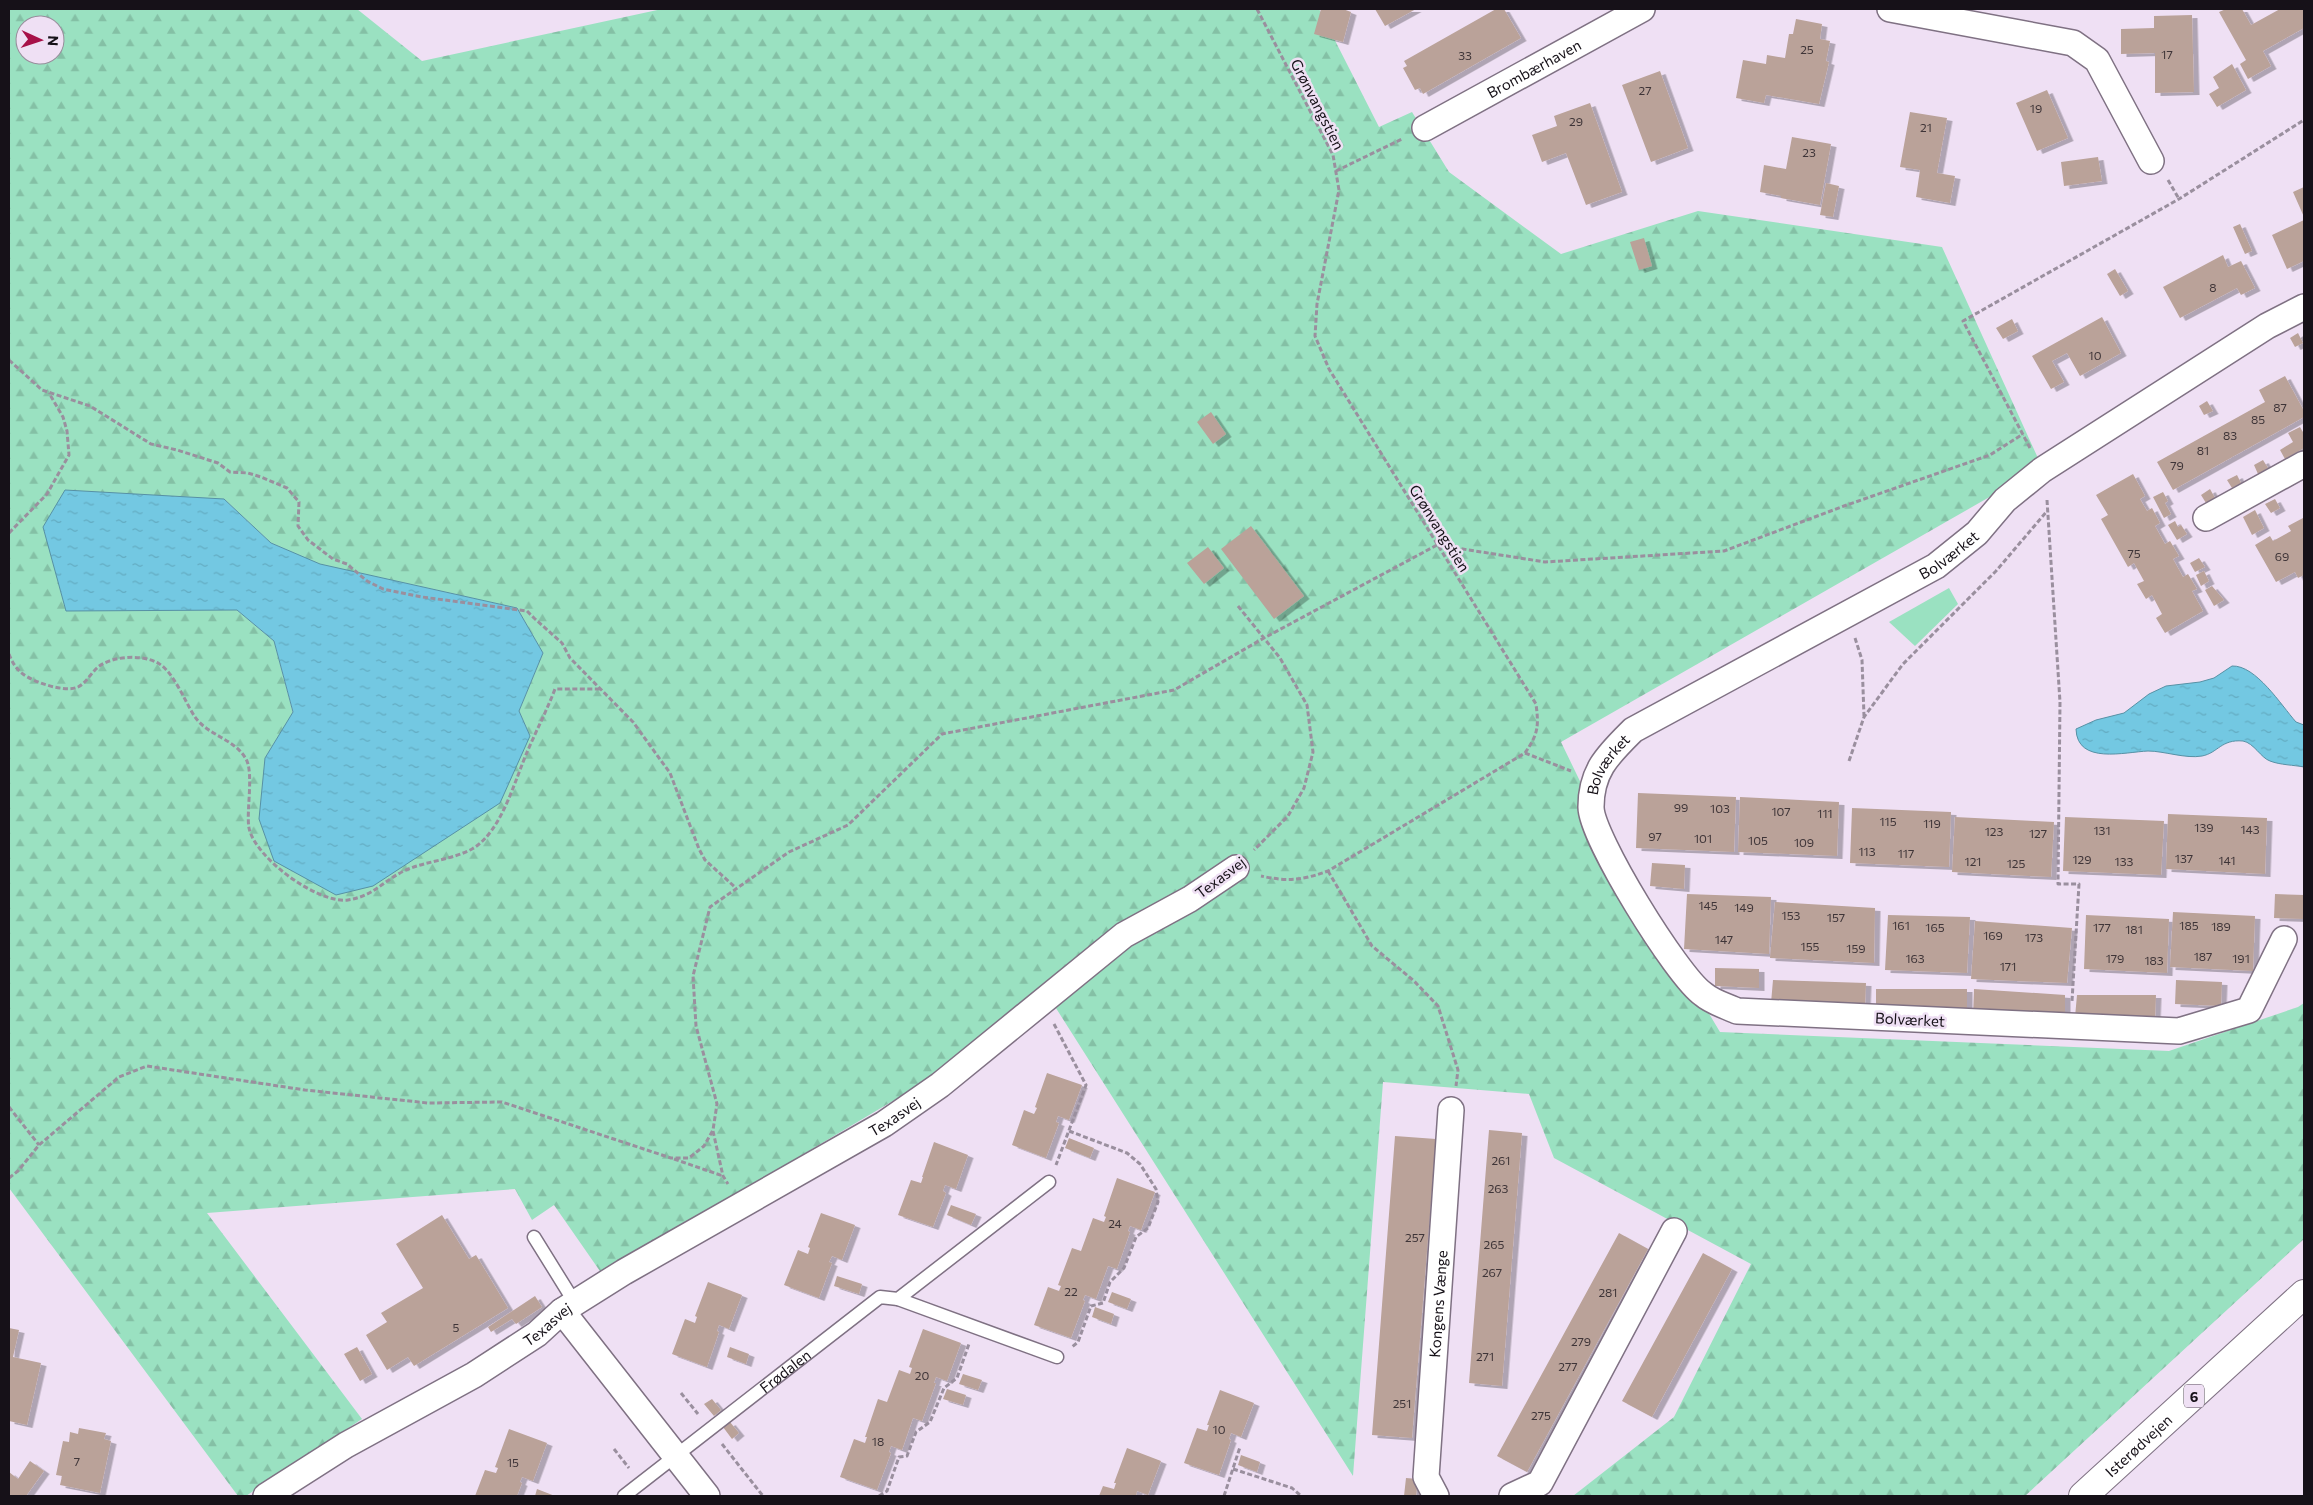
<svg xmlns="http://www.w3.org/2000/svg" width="2313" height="1505" font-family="Commissioner,sans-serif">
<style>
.forest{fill:url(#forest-firs);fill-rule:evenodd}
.green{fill:#9ae1c1}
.water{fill:url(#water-ripples);stroke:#5791a5}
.building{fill:#baa299;filter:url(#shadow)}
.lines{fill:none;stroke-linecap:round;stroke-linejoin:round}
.lane-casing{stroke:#7f7183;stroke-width:15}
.street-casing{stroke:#7f7183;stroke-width:28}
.highway-casing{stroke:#7f7183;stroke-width:30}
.path{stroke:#9a8f9e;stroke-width:3;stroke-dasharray:5 2.5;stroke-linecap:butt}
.lane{stroke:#fff;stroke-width:12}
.street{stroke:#fff;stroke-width:25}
.highway{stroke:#fff;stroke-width:28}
.labels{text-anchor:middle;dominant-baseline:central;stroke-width:5;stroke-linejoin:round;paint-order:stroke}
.number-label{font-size:12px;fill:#3f3538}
.shield{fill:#efe0f4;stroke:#574f5a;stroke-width:1}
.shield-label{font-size:14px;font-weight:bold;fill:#161118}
.street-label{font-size:15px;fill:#161118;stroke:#efe0f4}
</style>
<defs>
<pattern id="forest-firs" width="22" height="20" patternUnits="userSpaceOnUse" patternTransform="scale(1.25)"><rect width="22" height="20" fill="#9ae1c1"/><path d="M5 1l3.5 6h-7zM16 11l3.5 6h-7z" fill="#84c0a5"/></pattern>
<pattern id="water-ripples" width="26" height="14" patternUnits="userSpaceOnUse" patternTransform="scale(1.25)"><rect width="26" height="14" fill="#73c8e2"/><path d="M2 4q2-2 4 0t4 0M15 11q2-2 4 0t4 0" fill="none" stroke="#63abc1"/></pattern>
<filter id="shadow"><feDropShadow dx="5.5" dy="3" stdDeviation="0" flood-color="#0004"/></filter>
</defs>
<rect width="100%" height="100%" fill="#efe0f4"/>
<path class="forest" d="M9,9H357L422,61L662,9H1319L1379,127L1412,112L1449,172L1561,254L1698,211L1942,247L2042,467L1561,742L1622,868L1720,1032L2169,1051L2298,1007L2304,1003V1239L2025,1496H1573L1674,1417L1751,1264L1554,1158L1529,1094L1383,1082L1353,1476L1054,1005L602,1274L554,1205L532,1220L515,1189L207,1213L362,1419L246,1496H238L9,1188ZM25,25H55V55H25ZM224,499L271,543L320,565L517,608L543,653L519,711L530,736L265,758L293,713L274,641L237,610Z"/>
<path class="green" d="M1949,588L1958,604L1915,646L1889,622Z"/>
<path class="water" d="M65,490L224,499L271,543L320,564L517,608L543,653L519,711L530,736L500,803L373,886L336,895L274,861L259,819L265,758L293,712L274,641L237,610L66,611L43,527Z
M2232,666C2256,665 2281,705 2296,722L2304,725V767C2294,765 2280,765 2270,761C2261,758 2254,743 2243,741C2221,739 2218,753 2202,756C2186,759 2164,751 2148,751C2125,752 2077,765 2076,729L2096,720L2124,713L2149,694L2166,686L2200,682L2214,678Z"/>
<path class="building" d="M1321,9H1343L1351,12L1343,42L1314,34Z
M1375,9H1416L1385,26Z
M1496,9H1504L1521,38L1423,94L1420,88L1415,90L1403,68L1407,66L1404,61Z
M2226,9H2242L2251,25L2280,9H2304V28L2263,51L2271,66L2248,79L2240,64L2246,60L2219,12Z
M2192,15L2194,92L2155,93V53L2121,54V29L2154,28V16Z
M1796,19L1822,24L1820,39L1830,41L1826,61L1829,62L1819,104L1766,95L1764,103L1736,98L1743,60L1766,64L1767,55L1785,58L1789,34H1793Z
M2232,64L2246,90L2217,107L2209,94L2219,88L2213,77Z
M1660,71L1688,148L1651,162L1622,85Z
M2047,90L2068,138L2037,151L2016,103Z
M1590,103L1622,192L1586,205L1566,153L1542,162L1532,135L1557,126L1554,116Z
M1910,112L1947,118L1937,173L1955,176L1950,203L1916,197L1920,170L1900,167Z
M1792,137L1831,144L1820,205L1781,198V196L1760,192L1764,165L1786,169Z
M2098,157L2102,181L2064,186L2061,162Z
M1826,183L1839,186L1833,217L1820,215Z
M2304,187V217L2293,192Z
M2304,220V261L2287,269L2272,235Z
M2240,224L2252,251L2245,254L2233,227Z
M1644,238L1652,266L1639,270L1630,242Z
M2223,255L2228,267L2241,261L2255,288L2241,295L2237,288L2180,318L2163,287Z
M2115,269L2128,291L2120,296L2107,274Z
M2102,317L2121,353L2080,376L2067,353L2052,361L2064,382L2051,389L2032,356Z
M2012,319L2018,331L2003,339L1996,328Z
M2298,333L2303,343L2295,347L2290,338Z
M2285,376L2304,411V417L2173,490L2157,462L2265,402L2259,390Z
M2207,401L2213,411L2204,415L2199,406Z
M1211,412L1226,434L1213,444L1197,422Z
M2300,427L2304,434V448L2285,459L2280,450L2293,442L2288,433Z
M2263,460L2268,468L2258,474L2254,465Z
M2133,474L2145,496L2140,499L2147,511L2152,508L2160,523L2155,526L2165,544L2170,541L2179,556L2173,559L2183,577L2188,574L2197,589L2192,591L2203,611L2165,633L2156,618L2162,614L2152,595L2146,599L2137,584L2144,581L2134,563L2128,567L2101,519L2108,515L2096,495Z
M2237,475L2241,483L2232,488L2227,480Z
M2210,489L2215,498L2206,503L2201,495Z
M2163,492L2168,501L2165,503L2171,514L2164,518L2153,497Z
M2275,499L2280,508L2271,513L2265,504Z
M2255,510L2264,528L2252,535L2243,517Z
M2303,518L2304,575L2298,578L2295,572L2276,582L2255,545L2270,536L2273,541L2291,531L2288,526Z
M2175,521L2178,527L2181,525L2187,534L2177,540L2168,525Z
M1251,526L1304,596L1274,619L1221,549Z
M1208,547L1224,568L1204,584L1187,563Z
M2199,558L2205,567L2195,572L2190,563Z
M2204,571L2209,581L2201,586L2196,575Z
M2212,586L2224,600L2214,606L2205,590Z
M1638,793L1736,797L1734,852L1636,848Z
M1740,797L1839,802L1837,856L1738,852Z
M1852,808L1951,812L1949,867L1850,863Z
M2168,814L2267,818L2265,874L2166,869Z
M1955,817L2054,822L2051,877L1952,872Z
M2065,817L2164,821L2161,875L2063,871Z
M1652,863L1685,865L1684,889L1650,886Z
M1687,894L1771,897L1769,954L1684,949Z
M2275,894L2304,895V919L2274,918Z
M1775,902L1875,908L1874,963L1770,958Z
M2173,912L2255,916L2253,971L2170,967Z
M1888,915L1970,917L1967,973L1885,970Z
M2086,915L2169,919L2167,973L2084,969Z
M1975,921L2072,928L2067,983L1971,979Z
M1715,968L1759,969V988L1715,986Z
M1773,980L1866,983L1865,1007L1771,1003Z
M2176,980L2222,982L2221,1006L2175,1004Z
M1876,989H1967V1016L1876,1013Z
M1974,989L2065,995V1019L1973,1017Z
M2077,995H2156L2155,1019L2075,1017Z
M1047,1073L1082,1085L1069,1120L1058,1116L1056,1122L1059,1123L1046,1158L1012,1145L1024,1110L1034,1114L1037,1108L1035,1107Z
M1489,1130L1522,1133L1502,1386L1469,1383Z
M1395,1136L1436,1139L1412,1438L1372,1435Z
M1069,1138L1094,1148L1090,1158L1065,1148Z
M934,1142L968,1155L956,1189L945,1185L943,1191L946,1193L933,1227L898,1215L911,1180L921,1183L923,1177H922Z
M1117,1178L1155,1192L1141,1230L1130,1226L1128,1231L1130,1232L1117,1269L1108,1266L1096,1299L1085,1295L1083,1300L1085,1301L1071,1338L1034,1325L1048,1287L1059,1291L1061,1286L1058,1285L1072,1248L1081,1251L1093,1218L1104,1222L1106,1217L1104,1216Z
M951,1205L976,1214L971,1225L947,1215Z
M821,1213L855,1225L842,1260L832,1256L829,1262L832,1263L819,1298L784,1285L798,1250L808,1254L810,1248L808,1247Z
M442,1215L469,1259L476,1255L508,1308L414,1366L408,1357L387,1370L366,1335L387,1322L381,1313L423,1288L396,1244Z
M1619,1233L1648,1249L1527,1472L1497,1456Z
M1703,1253L1732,1269L1652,1417L1622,1401Z
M837,1276L862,1284L859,1294L834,1286Z
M708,1282L742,1295L729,1329L719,1325L717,1331L719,1332L707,1367L672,1354L685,1319L695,1323L697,1317L695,1316Z
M1112,1292L1131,1299L1127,1309L1108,1302Z
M535,1296L542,1307L516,1324L512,1319L491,1332L488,1327Z
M1095,1307L1114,1314L1111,1324L1092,1317Z
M9,1328L19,1330L13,1357L41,1363L27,1425L9,1421Z
M923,1329L961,1343L947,1381L936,1377L934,1383H936L922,1421L913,1418L902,1450L891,1446L889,1452L891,1453L877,1490L840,1477L854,1439L865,1443L867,1437H865L878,1399L887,1402L899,1370L910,1374L912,1368L909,1367Z
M357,1347L372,1374L360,1381L344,1354Z
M730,1347L749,1354L746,1364L727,1357Z
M963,1374L982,1380L978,1390L959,1384Z
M947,1389L966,1395L963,1405L943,1399Z
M1220,1390L1254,1403L1241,1437L1231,1433L1229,1439L1231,1440L1219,1475L1184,1463L1197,1428L1207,1431L1209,1425H1207Z
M712,1399L721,1410L714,1416L704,1404Z
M730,1422L739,1433L732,1439L723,1427Z
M79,1428L106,1433L104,1439L111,1441L100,1493L60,1485L62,1476L56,1475L63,1441L69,1442L70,1432L78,1434Z
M509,1429L547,1443L533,1481L522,1477L520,1482L522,1483L517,1496H475L485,1470L496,1473L498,1468L495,1467Z
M1127,1448L1161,1461L1148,1495L1137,1491L1136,1496H1099L1103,1486L1114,1489L1116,1483H1114Z
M1241,1455L1260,1462L1257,1472L1238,1465Z
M30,1461L44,1471L26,1496H9V1472L18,1479Z
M1406,1478L1418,1479L1416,1496H1404Z
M537,1489L555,1496H535Z"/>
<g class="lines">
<defs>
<g id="lane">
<path d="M534,1237L575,1303"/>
<path d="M898,1299L1057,1357"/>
<path id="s1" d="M624,1496L880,1297L898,1299L1049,1182"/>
</g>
<g id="street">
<path d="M1890,9L2073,43L2097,60L2151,161"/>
<path id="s2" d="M1425,128L1642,9"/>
<path d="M2206,518L2304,464"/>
<path id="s3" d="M2284,939L2249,1010L2179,1031L1737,1011C1726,1006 1712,1002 1703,994C1677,976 1591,837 1591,807C1591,770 1609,754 1633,730L1936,566L1977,533L2005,500L2042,470L2267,326L2304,307"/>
<path d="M562,1311L707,1496"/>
<path id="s4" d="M266,1496L346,1445L474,1375L537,1334L562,1311L624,1272L884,1124L940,1085L1124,935L1190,899L1236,868"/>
<path id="s5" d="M1436,1496L1426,1477L1451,1110"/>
<path d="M1512,1496L1540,1483L1674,1231"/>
</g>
<g id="highway">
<path id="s6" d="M2083,1496L2304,1294"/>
</g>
</defs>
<use href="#lane" class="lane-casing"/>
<use href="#street" class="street-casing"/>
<use href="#highway" class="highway-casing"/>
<path class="path" d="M1257,9L1333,155L1339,190L1317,304L1315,336L1329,369L1536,704C1539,727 1538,734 1525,753L1328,871C1303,880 1288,882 1261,876
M1336,171L1402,139
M2168,180L2179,199
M9,360L42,390L90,406L151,444L177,450L218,463L230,472L248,473L261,477L287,488L299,502L298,526L308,540L333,559L347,564L367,581L383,589L422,597L527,611L534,618L562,643L570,658L633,722L670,773L699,849L705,860L736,888
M2030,448L1963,321L2179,199L2304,120
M2047,500L2060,702L2058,884H2079L2072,1001
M9,533L47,494L69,455L67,431L63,417L49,393
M1238,606L1280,658L1307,705L1313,752L1304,788L1288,816L1254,850
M1855,638L1862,660L1864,716
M9,654C12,662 16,669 23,674C33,682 65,693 78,687C86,683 91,673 98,667C112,656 142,654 158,663C174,672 185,702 195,717C207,735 235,739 246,759C254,773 246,812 249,828C255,858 318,904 348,900C374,896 384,880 406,870C427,861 451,860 472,849C502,832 515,779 528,750C537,729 547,710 555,689H602
M1525,753L1571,771
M1849,761L1864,717L1903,664L1996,571L2048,510
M1328,871L1372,946L1414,981L1438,1006L1458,1070L1456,1086
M1054,1024L1086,1085L1056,1165
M9,1107L39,1145
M713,1131L723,1176L728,1184
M1069,1131L1127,1153L1140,1164L1156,1189L1158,1202L1148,1228L1136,1237L1124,1268L1110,1282L1103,1303L1091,1306L1078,1342L1072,1347
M674,1159L723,1176
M9,1178L18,1171L39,1145L119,1077L147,1066L305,1090L428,1103L502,1102L671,1158H689L704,1146L713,1130L717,1104L696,1026L693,976L710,907L789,852L848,825L942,734L1174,690L1264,638L1437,545L1545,562L1724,551L1844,506L1990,455L2023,434
M681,1393L698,1414
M722,1444L763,1496
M614,1449L629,1468
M1233,1469L1292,1488L1301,1496
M879,1496L887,1491L899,1457L907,1456L916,1432L930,1422L944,1388L957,1378L969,1344
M1224,1496L1240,1447"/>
<use href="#lane" class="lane"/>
<use href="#street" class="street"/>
<use href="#highway" class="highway"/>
</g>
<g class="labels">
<g class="number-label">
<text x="1807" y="49">25</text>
<text x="2167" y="54">17</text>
<text x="1465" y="55">33</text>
<text x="1645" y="90">27</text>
<text x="2036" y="108">19</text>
<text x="1576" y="121">29</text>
<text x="1926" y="127">21</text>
<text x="1809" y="152">23</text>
<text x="2213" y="287">8</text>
<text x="2095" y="355">10</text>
<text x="2280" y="407">87</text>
<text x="2258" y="419">85</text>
<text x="2230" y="435">83</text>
<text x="2203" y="450">81</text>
<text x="2177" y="465">79</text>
<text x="2134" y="553">75</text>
<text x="2282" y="556">69</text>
<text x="1681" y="807">99</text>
<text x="1720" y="808">103</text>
<text x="1781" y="811">107</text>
<text x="1825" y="813">111</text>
<text x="1888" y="821">115</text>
<text x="1932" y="823">119</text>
<text x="2204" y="827">139</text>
<text x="2250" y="829">143</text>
<text x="2102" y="830">131</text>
<text x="1994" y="831">123</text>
<text x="2038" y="833">127</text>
<text x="1655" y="836">97</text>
<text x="1703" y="838">101</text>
<text x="1758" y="840">105</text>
<text x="1804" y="842">109</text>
<text x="1867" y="851">113</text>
<text x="1906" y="853">117</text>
<text x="2184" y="858">137</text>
<text x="2082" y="859">129</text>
<text x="2227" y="860">141</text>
<text x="1973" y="861">121</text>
<text x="2124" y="861">133</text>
<text x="2016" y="863">125</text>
<text x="1708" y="905">145</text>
<text x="1744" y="907">149</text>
<text x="1791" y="915">153</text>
<text x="1836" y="917">157</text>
<text x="1901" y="925">161</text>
<text x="2189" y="925">185</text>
<text x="2221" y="926">189</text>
<text x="1935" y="927">165</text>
<text x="2102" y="927">177</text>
<text x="2134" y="929">181</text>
<text x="1993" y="935">169</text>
<text x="2034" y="937">173</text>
<text x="1724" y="939">147</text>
<text x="1810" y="946">155</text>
<text x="1856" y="948">159</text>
<text x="2203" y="956">187</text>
<text x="1915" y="958">163</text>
<text x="2115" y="958">179</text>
<text x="2241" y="958">191</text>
<text x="2154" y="960">183</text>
<text x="2008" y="966">171</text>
<text x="1501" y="1160">261</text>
<text x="1498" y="1188">263</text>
<text x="1115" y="1223">24</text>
<text x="1415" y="1237">257</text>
<text x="1494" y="1244">265</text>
<text x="1492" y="1272">267</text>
<text x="1071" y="1291">22</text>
<text x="1608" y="1292">281</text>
<text x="456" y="1327">5</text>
<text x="1581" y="1341">279</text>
<text x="1485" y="1356">271</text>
<text x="1568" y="1366">277</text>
<text x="922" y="1375">20</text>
<text x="1402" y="1403">251</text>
<text x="1541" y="1415">275</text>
<text x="1219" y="1429">10</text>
<text x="878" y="1441">18</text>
<text x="77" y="1461">7</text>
<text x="513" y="1462">15</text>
</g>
<rect class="shield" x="2184" y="1384.5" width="20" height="23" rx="4"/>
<g class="shield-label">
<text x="2194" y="1396">6</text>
</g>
<g class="street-label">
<text stroke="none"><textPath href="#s2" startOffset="124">Brombærhaven</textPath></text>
<text transform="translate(1318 104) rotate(63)">Grønvangstien</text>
<text transform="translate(1440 528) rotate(58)">Grønvangstien</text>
<text stroke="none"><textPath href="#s3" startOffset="1305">Bolværket</textPath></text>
<text stroke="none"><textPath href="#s3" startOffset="900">Bolværket</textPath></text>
<text transform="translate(1220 877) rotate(-37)">Texasvej</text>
<text transform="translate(1910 1019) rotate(3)">Bolværket</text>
<text stroke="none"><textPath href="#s4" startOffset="735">Texasvej</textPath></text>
<text stroke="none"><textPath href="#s5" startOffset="195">Kongens Vænge</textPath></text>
<text stroke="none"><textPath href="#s4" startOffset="330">Texasvej</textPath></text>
<text stroke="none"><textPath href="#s1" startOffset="204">Frødalen</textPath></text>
<text stroke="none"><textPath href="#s6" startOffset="75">Isterødvejen</textPath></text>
</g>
</g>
<rect width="2313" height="1505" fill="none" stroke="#161118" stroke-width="20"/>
<g transform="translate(40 40) rotate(93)"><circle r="24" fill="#efe0f4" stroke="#988d9c"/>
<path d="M0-4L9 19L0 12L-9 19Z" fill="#a71148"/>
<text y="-8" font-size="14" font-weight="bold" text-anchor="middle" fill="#161118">N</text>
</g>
</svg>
